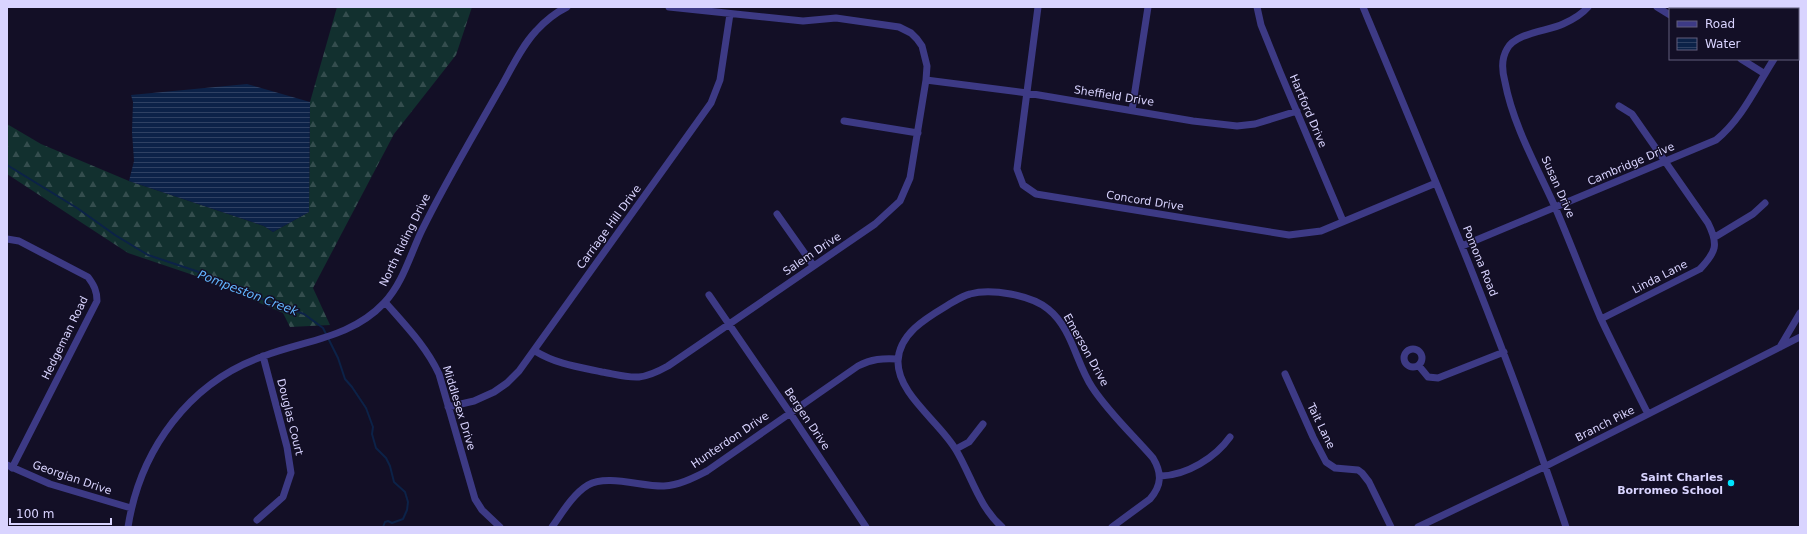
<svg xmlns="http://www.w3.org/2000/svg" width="1807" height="534" font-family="'DejaVu Sans',sans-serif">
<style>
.forest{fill:url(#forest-firs)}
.water{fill:url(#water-rules)}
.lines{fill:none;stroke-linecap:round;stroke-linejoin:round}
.stream{stroke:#0c2248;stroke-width:2}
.minor{stroke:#3d3a85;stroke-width:7}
.poi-dot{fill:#00e5ff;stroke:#130f26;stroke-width:1.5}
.labels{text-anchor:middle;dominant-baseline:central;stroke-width:3;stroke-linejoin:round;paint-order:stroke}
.street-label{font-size:11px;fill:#d9d4ff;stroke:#130f26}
.poi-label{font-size:11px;font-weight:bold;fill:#d9d4ff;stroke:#130f26;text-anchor:end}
.water-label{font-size:12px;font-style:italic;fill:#62b6ff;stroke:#130f26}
</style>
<defs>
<pattern id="forest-firs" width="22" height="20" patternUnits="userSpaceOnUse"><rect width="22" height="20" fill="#12302f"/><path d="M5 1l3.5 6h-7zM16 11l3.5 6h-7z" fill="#344d4e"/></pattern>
<pattern id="water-rules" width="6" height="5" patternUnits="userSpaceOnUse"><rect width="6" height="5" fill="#0c2248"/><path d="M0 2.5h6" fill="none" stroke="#2f4163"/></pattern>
</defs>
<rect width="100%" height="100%" fill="#130f26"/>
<path class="forest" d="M337,7H472L456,55L394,134L313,288L330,325L290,327L283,313L199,277L128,253L7,174V124L41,144L129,181L264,226L273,232L309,212L310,102Z"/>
<path class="water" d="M247,84L310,102L309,212L273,232L264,226L129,181L134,161L132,132L133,102L131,95Z"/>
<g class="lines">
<path class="stream" d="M7,165L77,208L115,235L148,255L196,271L272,303L304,314L323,328L338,358L345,379L352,387L366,408L373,427L372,434L376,448L386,458L390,466L394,482L405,492L408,502L407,510L403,519L392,523L388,521L385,522L383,527"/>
<path class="minor" d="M1038,7L1017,169L1023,185L1036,194L1289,235L1321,231L1436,183
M1257,7L1261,25L1280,72L1343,221
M1363,7C1435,179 1507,350 1566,527
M1588,7C1582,14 1572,20 1563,24C1548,31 1515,33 1507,49C1501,59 1502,71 1505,82C1513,125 1537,167 1555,207C1571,244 1585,282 1601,319C1616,351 1632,382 1648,414
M1657,7L1670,15
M1798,19L1800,16
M1741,59L1765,74
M926,80L1027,93L1193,121L1237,126L1255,124L1297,111
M1132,110L1148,7
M844,121L918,133
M777,214L813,265
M1715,237L1753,214L1765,203
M7,239L19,241L88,277C94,285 97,291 97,301L12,468
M1462,246L1716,140C1742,119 1756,87 1774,59
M709,295L790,413L866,527
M385,302C405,325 426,346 439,374L475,499L482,510L500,527
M1601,319L1700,269C1716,252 1719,245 1708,223L1632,114L1619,106
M1780,347L1800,313
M1404 358a9 9 0 1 1 18 0a9 9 0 1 1-18 0Z
M535,351C556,364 578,367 602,372C614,374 627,378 639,377C649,376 659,371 668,366L875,224L900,201L910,178L926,80L927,66L922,46L917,39L911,33L899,27L836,18L803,21L669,7
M1419,366L1428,377L1438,378L1504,352
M1285,374L1313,437L1326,462L1335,468L1358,470L1362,473L1369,482L1391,527
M448,407L474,401L494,392L507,383L519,371L711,103L720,80L730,14
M956,449L969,442L983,424
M7,465L50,484L131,508
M1161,476C1187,475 1215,458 1230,437
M257,520L283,497L291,473L287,447L263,356
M128,527C140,450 189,382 264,356C306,340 351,338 384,303C403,283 410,255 422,230C445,183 472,138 498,92C510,72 520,48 536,31C545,21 555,13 567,7
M552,527C562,513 573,494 588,485C607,474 643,487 664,486C680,485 693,478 707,471L858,366C871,359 883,358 898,359
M1002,527C979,507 971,475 956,450C940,422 897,394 898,361C899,333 928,317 948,305C955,301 962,296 970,294C991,288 1031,295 1048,309C1072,328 1076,363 1092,387C1109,413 1133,435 1153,458C1162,473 1162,485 1150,499L1112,527
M1418,527L1546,466L1800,337"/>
</g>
<circle class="poi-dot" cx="1731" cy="483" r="4"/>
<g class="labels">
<g class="street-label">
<text transform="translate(1114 96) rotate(9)">Sheffield Drive</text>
<text transform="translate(1308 111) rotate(67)">Hartford Drive</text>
<text transform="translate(1631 164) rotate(-23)">Cambridge Drive</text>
<text transform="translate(1558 187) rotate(66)">Susan Drive</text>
<text transform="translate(1145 201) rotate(9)">Concord Drive</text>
<text transform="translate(609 227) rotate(-54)">Carriage Hill Drive</text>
<text transform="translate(405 240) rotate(-64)">North Riding Drive</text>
<text transform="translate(812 254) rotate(-34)">Salem Drive</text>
<text transform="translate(1480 261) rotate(68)">Pomona Road</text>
<text transform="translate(1660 277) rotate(-27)">Linda Lane</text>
<text transform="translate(65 338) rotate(-64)">Hedgeman Road</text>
<text transform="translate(1086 350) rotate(61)">Emerson Drive</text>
<text transform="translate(459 408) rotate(73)">Middlesex Drive</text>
<text transform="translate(290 417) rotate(76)">Douglas Court</text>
<text transform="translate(807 419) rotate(56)">Bergen Drive</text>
<text transform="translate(1605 424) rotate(-27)">Branch Pike</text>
<text transform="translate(1321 426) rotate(64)">Tait Lane</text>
<text transform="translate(730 440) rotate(-34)">Hunterdon Drive</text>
<text transform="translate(72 478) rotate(19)">Georgian Drive</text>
</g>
<g class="poi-label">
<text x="1723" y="477">Saint Charles<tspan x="1723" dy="13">Borromeo School</tspan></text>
</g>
<g class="water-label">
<text transform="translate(248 293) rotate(21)">Pompeston Creek</text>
</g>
</g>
<rect width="1807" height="534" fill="none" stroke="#d9d4ff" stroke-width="16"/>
<rect x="1669" y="8" width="130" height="52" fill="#130f26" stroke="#625e7d"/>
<rect x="1677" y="21" width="20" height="6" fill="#3d3a85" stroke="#625e7d"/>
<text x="1705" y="28" font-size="12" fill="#d9d4ff">Road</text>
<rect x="1677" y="38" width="20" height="12" fill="url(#water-rules)" stroke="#625e7d"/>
<text x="1705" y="48" font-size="12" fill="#d9d4ff">Water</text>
<path d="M10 518v6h101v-6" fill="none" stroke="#d9d4ff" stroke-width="2"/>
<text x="16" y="518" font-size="12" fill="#d9d4ff" stroke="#130f26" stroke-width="3" paint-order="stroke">100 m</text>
</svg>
